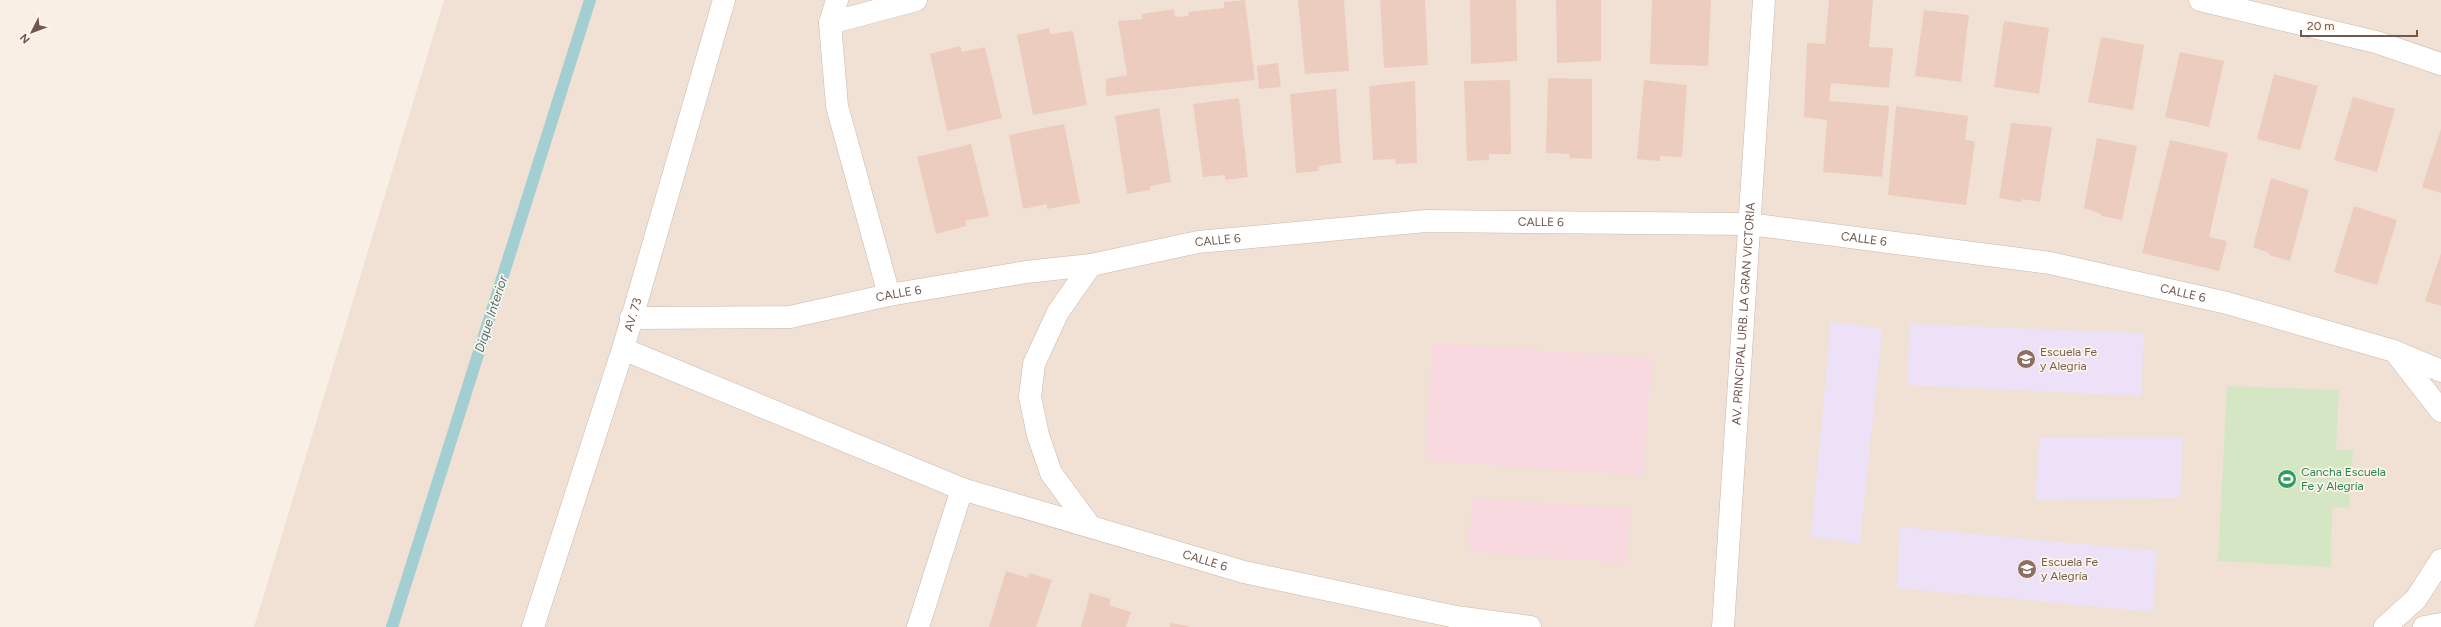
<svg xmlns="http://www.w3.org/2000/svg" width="2441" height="627" font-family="Figtree,sans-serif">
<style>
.residential{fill:#f1e1d4}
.education{fill:#ece1f6}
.medical{fill:#f7d9df}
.green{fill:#d5e6c5}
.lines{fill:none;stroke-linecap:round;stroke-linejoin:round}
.stream{stroke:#a3cfd2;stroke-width:12}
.building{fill:#ecccbf}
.minor-casing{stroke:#cab7ac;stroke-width:23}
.minor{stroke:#fff;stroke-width:22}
.labels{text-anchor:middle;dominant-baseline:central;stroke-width:3.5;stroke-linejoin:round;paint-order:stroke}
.street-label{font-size:12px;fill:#70564d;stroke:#fdf4ea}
.education-label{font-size:12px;fill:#785e54;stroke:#fdf4ea;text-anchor:start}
.leisure-label{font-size:12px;fill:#27864d;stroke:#fdf4ea;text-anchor:start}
.water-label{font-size:13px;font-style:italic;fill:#46777b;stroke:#fdf4ea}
</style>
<rect width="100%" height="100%" fill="#faefe5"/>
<path class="residential" d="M444,0H2441V627H254Z"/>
<path class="education" d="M1831,321L1882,329L1860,544L1811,537Z
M1910,324L2144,333L2141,396L1907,385Z
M2183,437L2180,498L2035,500L2040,438Z
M1900,527L2157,551L2153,612L1897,588Z"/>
<path class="medical" d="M1432,343L1652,358L1643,476L1425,460Z
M1472,498L1631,509L1626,563L1468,552Z"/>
<path class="green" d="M2227,386L2339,390L2336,450H2353L2349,508L2332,507L2331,567L2218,561Z"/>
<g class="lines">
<path class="stream" d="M392,627L590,0"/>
</g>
<path class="building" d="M1245,0L1255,80L1106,96V79L1127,75L1118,21L1142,19V14L1174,9L1175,17L1189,16L1188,12L1224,8V2Z
M1298,0H1344L1349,71L1305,74Z
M1380,0H1425L1428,65L1384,68Z
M1470,0H1516L1517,61L1471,64Z
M1556,0H1601V61L1557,63Z
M1652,0H1711L1708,66L1650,64Z
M1829,0H1873L1869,47L1893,48L1889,88L1831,83L1829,101L1889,106L1882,177L1823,172L1827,120L1804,117L1807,43L1825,44Z
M1924,10L1969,15L1961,82L1915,76Z
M2004,21L2049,28L2039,94L1994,87Z
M1049,28L1050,34L1073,31L1087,105L1033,115L1017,35Z
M2101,37L2144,45L2133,110L2088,102Z
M960,46L962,52L985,47L1002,118L947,131L930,54Z
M2180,52L2224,61L2209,127L2165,117Z
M1278,63L1281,87L1259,89L1257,66Z
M2274,74L2318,86L2300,150L2257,139Z
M1548,78L1592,79V159L1570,158L1569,154L1546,153Z
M1510,80L1511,154H1489V160L1467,161L1464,81Z
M1644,80L1687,85L1682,157L1660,156V161L1637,159Z
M1415,81L1417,163L1396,164L1395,159L1373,160L1369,86Z
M1336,89L1341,163L1319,166L1318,171L1296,173L1290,94Z
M2353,97L2395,109L2377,172L2334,160Z
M1239,98L1248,177L1225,180V175L1203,177L1193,104Z
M1896,106L1968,116L1965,139L1975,142L1966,205L1888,195Z
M1159,108L1171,182L1150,186V190L1127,194L1115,116Z
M2011,123L2052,127L2040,202L2022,199V202L1999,198Z
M1064,124L1080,203L1047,209V204L1023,209L1009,135Z
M2441,129V193L2422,187Z
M2097,138L2137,146L2122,220L2101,216V214L2084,208Z
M2170,140L2228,153L2209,237L2227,241L2219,271L2142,253Z
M971,144L989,216L965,221L966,226L936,234L917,157Z
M2271,178L2309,190L2290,261L2269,255V253L2253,247Z
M2354,206L2397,220L2377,285L2334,272Z
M2441,253V306L2425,301Z
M1006,571L1028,578L1029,573L1052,580L1036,627H989Z
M1090,593L1111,599L1109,605L1131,612L1126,627H1081Z
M1171,623L1188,626V627H1170Z"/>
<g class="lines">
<defs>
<g id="minor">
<path d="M837,0L830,23L837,106L889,295"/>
<path d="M2200,0L2376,42L2441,64"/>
<path d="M830,23L916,0"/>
<path id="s1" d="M631,318L790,317L889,295L1026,272L1091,265L1198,242L1426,221L1749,224L2050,263L2227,303L2394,351L2441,371"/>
<path id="s2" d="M623,349L962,489L1244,572L1456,617L1530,627"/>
<path d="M2395,352L2441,411"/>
<path d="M1090,526L1051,473L1038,435L1030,397L1034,364L1058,312L1091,265"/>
<path id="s3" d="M533,627L623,349L724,0"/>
<path d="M918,627L962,489"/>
<path id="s4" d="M1723,627L1764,0"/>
<path d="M2385,627L2416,599L2441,560"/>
<path d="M2424,627L2441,624"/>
</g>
</defs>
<use href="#minor" class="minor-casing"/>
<use href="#minor" class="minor"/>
</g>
<defs>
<symbol id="school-disc" viewBox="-11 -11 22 22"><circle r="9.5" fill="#8d6e63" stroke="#fdf4ea"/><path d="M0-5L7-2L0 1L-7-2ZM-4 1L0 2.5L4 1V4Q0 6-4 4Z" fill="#fff"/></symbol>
<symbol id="stadium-disc" viewBox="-11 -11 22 22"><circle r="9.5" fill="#2e9e5b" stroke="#fdf4ea"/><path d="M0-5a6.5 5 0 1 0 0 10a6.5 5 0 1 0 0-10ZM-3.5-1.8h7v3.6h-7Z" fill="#fff"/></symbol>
</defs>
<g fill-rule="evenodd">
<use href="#school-disc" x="2015" y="348" width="22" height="22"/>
<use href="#stadium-disc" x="2276" y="468" width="22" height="22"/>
<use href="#school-disc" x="2016" y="558" width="22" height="22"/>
</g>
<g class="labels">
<g class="street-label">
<text stroke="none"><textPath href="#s1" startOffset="918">CALLE 6</textPath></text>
<text stroke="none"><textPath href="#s1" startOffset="1242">CALLE 6</textPath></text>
<text stroke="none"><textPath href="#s1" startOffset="594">CALLE 6</textPath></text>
<text stroke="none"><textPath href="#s1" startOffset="1566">CALLE 6</textPath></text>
<text stroke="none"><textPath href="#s1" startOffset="270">CALLE 6</textPath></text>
<text stroke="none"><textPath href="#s4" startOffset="314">AV. PRINCIPAL URB. LA GRAN VICTORIA</textPath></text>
<text stroke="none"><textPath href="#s3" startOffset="328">AV. 73</textPath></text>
<text stroke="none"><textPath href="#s2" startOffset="620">CALLE 6</textPath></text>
</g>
<g class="education-label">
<text x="2040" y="352">Escuela Fe<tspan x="2040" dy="14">y Alegria</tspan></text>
<text x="2041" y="562">Escuela Fe<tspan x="2041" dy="14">y Alegría</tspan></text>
</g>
<g class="leisure-label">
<text x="2301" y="472">Cancha Escuela<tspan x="2301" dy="14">Fe y Alegría</tspan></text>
</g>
<g class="water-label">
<text transform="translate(491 314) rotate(-72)">Dique Interior</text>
</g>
</g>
<g transform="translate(32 32) rotate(228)" stroke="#fdf4ea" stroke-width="3" paint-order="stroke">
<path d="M0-3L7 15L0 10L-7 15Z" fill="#70564d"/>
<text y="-6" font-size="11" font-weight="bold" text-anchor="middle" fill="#70564d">N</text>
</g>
<path d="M2301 30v6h116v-6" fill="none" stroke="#70564d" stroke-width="2"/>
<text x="2307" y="30" font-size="12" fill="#70564d" stroke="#fdf4ea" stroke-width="3" paint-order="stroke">20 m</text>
</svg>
